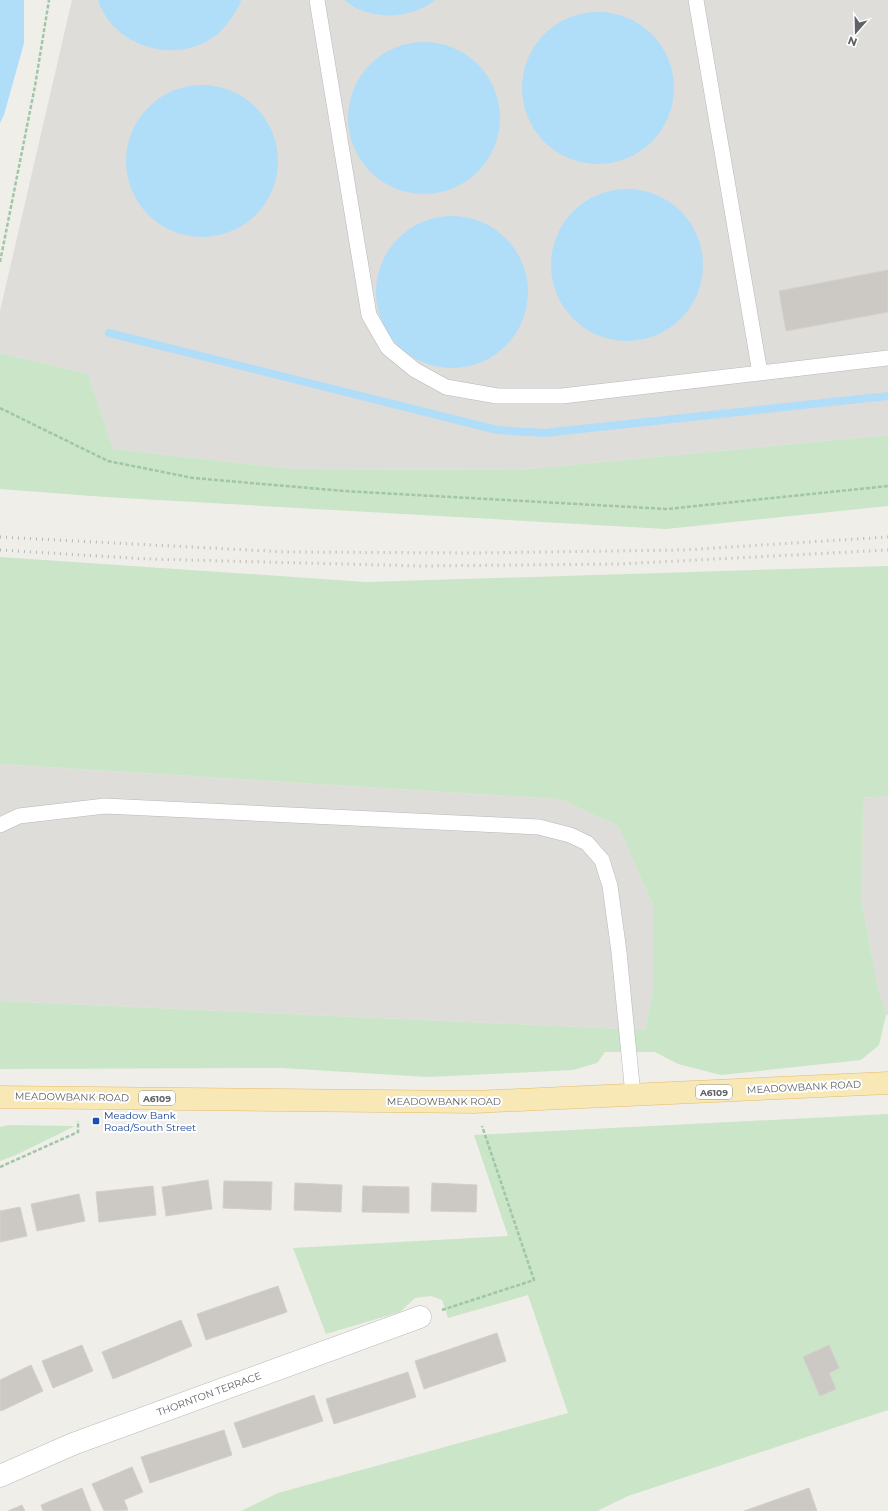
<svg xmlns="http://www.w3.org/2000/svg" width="888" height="1511" font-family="Montserrat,sans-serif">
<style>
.industrial{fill:#dfddda}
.green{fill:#cae5c7}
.water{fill:#b0def8}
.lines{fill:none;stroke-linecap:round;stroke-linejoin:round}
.stream{stroke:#b0def8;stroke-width:8}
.building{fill:#ccc9c5;stroke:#d4cfc7}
.service-casing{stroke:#b5b8bb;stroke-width:16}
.minor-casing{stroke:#b5b8bb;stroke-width:23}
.primary-casing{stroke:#e5ba6c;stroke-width:23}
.path{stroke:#a1c5a8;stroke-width:2.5;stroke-dasharray:4 2;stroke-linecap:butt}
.service{stroke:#fff;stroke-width:15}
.minor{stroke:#fff;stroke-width:22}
.primary{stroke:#f8e8b5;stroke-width:22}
.rail{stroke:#b6b7b7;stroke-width:3;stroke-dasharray:1 5;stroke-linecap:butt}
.transit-dot{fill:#1a4fb4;stroke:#fff;stroke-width:1.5}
.labels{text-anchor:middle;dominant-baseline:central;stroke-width:4;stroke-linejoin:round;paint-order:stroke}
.shield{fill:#fff;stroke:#8f9295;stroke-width:1}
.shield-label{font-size:9px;font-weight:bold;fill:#5f6367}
.street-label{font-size:10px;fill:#5f6367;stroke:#fff}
.transit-label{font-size:10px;fill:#164399;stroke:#fff;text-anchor:start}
</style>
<rect width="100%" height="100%" fill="#f0eee8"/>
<path class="industrial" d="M72,0H888V435L518,470L293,469L113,449L88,374L0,353V311Z
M0,764L560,799L618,826L653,905V990L645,1030L0,1001Z
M888,796V1015H886L878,988L862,903L863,798Z"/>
<path class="green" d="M0,353L88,374L113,449L293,469L518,470L888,435V506L666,529L105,497L0,489Z
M0,557L366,582L888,566V796L863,798L862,903L878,988L886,1015L879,1045L861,1060L721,1075L678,1064L655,1052H605L597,1063L573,1070L428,1077L282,1068L0,1069V1001L645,1030L653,990V905L618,826L560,799L0,764Z
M888,1114V1410L628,1496L597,1511H241L278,1493L568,1413L528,1295L448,1318L442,1300L431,1296L415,1298L400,1312L326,1334L293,1248L508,1236L474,1135Z
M9,1125L75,1126L16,1155L0,1161V1127Z"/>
<path class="water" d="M0,0H24V43L4,115L0,123Z
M98,0H241L240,4C232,18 223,32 209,40C169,64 112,44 98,0Z
M344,0H435C414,17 382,20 358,9C353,7 349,3 344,0Z
M522 88a76 76 0 1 1 152 0a76 76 0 1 1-152 0Z
M348 118a76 76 0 1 1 152 0a76 76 0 1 1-152 0Z
M126 161a76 76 0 1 1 152 0a76 76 0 1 1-152 0Z
M551 265a76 76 0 1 1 152 0a76 76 0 1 1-152 0Z
M376 292a76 76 0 1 1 152 0a76 76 0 1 1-152 0Z"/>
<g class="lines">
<path class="stream" d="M109,333L497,430L544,433L888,396"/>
</g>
<path class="building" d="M888,270V312L786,331L779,291Z
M208,1180L212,1209L166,1216L162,1187Z
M224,1181L272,1182L271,1210L223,1208Z
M295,1183L342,1185L341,1212L294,1210Z
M432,1183L477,1185L476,1212L431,1211Z
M153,1186L156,1215L99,1222L96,1192Z
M363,1186L409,1187V1213L362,1212Z
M79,1194L85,1221L37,1231L31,1204Z
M20,1207L27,1236L0,1242V1211Z
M278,1286L287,1312L206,1340L197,1314Z
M181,1320L192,1346L113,1379L102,1352Z
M497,1333L506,1361L424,1389L415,1361Z
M82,1345L93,1371L53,1388L42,1361Z
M829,1345L839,1368L829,1373L836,1389L820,1396L803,1357Z
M31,1365L43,1391L1,1411L0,1408V1380Z
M408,1372L416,1397L334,1424L326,1399Z
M314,1395L323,1421L243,1448L234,1423Z
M224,1430L232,1455L150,1483L141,1457Z
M132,1467L143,1492L124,1500L128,1510L104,1511L92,1484Z
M82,1488L91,1511H43L41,1505Z
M809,1488L817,1511H744Z
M22,1505L25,1511H8Z"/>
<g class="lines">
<defs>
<path id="service" d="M317,0L369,315L388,348L415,370L446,387L497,396H562L888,358
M696,0L760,373
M0,825L19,816L105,806L539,827L570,835L587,843L602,860L610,886L619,952L633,1095"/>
<path id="minor" d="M0,1476L73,1444L420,1317"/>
<path id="primary" d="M0,1097L474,1102L888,1083"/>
</defs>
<use href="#service" class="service-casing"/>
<use href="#minor" class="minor-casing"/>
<use href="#primary" class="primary-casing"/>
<path class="path" d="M0,262L35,86L49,0
M0,408L108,461L193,478L344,491L667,509L888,486
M0,1167L78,1132V1121
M442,1310L534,1280L482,1126"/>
<use href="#service" class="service"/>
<use href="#minor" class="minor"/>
<use href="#primary" class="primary"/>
<path class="rail" d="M0,537L287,552L474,553L683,550L888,537
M0,550L147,559L422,566L620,564L888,550"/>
</g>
<rect class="transit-dot" x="92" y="1117" width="8" height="8" rx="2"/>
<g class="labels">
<g class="shield">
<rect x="696" y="1085" width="36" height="14" rx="3"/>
<rect x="139" y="1091" width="36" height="14" rx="3"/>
</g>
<g class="shield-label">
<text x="714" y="1092">A6109</text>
<text x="157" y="1098">A6109</text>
</g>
<g class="street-label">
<text transform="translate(804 1087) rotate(-3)">MEADOWBANK ROAD</text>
<text transform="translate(72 1097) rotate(1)">MEADOWBANK ROAD</text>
<text x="444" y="1101">MEADOWBANK ROAD</text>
<text transform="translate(209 1394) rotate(-20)">THORNTON TERRACE</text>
</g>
<g class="transit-label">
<text x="104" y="1115">Meadow Bank<tspan x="104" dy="12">Road/South Street</tspan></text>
</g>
</g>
<g transform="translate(856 32) rotate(200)" stroke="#ffffff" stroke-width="3" paint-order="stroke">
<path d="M0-3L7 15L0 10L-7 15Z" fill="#5f6367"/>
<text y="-6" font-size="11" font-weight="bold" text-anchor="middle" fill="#5f6367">N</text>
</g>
</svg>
